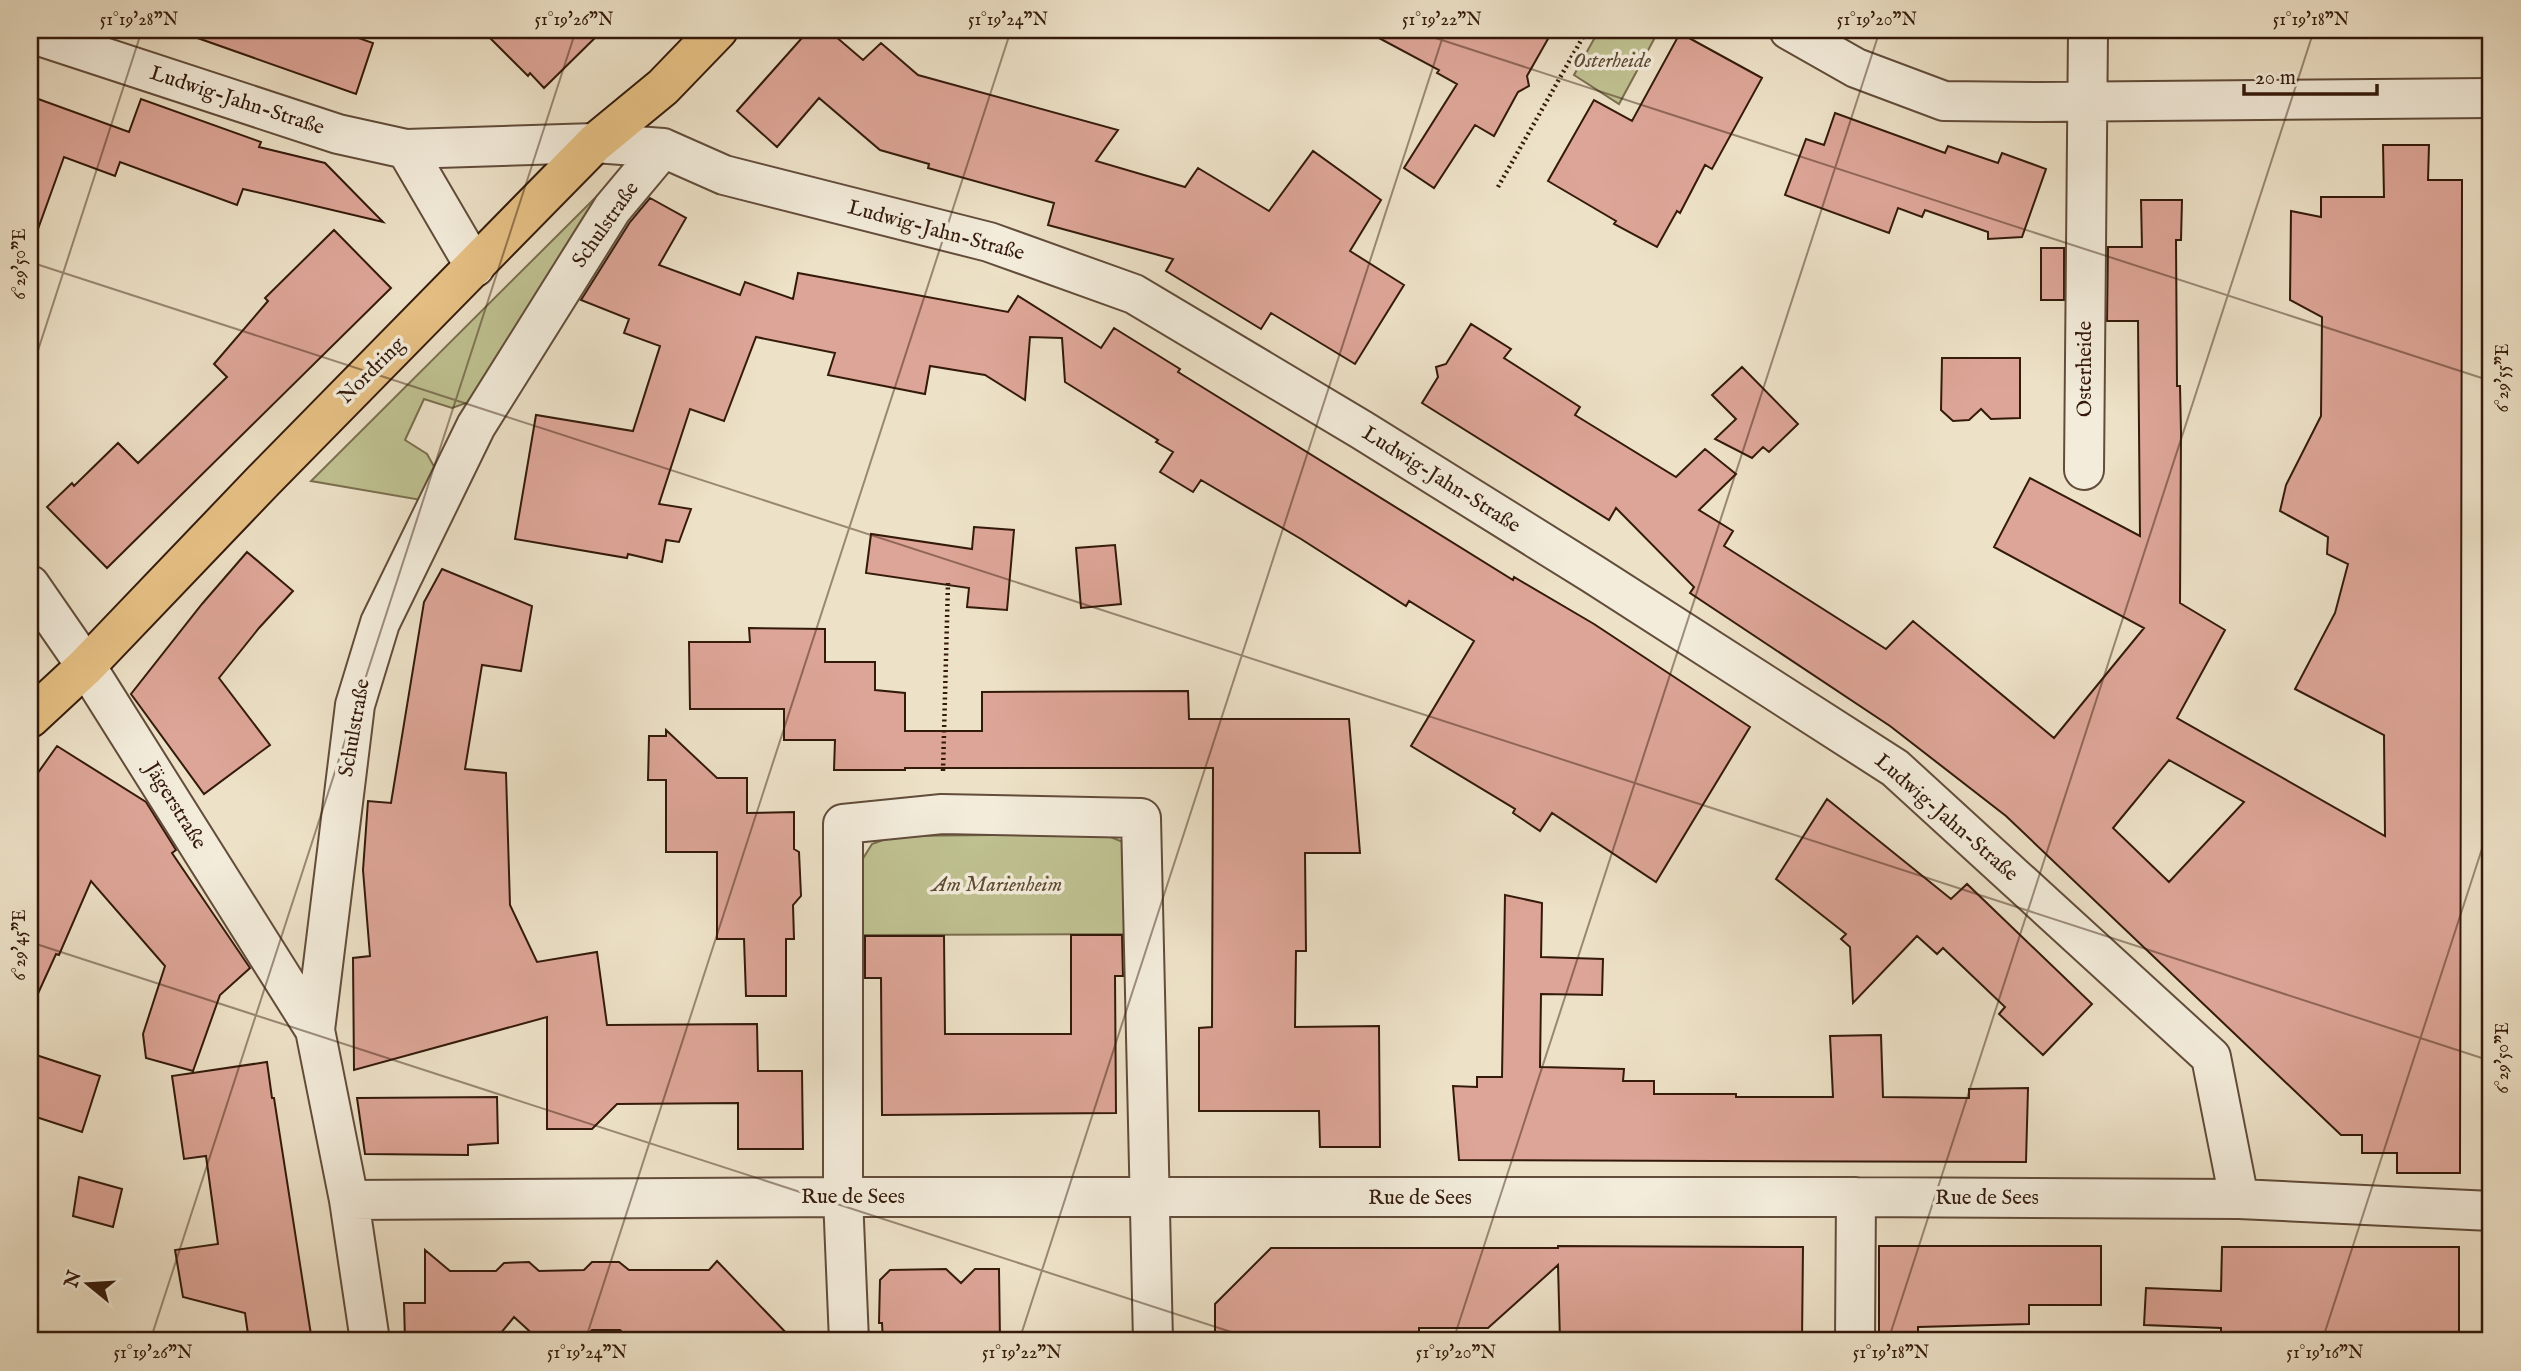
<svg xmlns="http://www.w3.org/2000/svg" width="2521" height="1371" font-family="'IM FELL English',serif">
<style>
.green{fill:#bfc191;stroke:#7a6e4e;stroke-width:2}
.building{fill:#dda597;stroke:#341a0b;stroke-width:2;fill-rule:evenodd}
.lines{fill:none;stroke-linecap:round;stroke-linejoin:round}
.minor-casing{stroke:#624c3a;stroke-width:42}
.major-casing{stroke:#341a0b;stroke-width:42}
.path{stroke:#341a0b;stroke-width:4.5;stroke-dasharray:2 3.5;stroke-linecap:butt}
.minor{stroke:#f3ecdb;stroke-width:38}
.major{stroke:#e6c084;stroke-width:38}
.tram{stroke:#341a0b;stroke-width:2}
.ticks{fill:none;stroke:#341a0b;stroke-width:2;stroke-opacity:0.45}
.labels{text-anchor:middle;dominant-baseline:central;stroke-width:7;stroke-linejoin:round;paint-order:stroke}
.park-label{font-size:21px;font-style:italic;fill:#5e4c33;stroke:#f3ecdb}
.street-label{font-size:21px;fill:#341a0b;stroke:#f3ecdb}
.neatline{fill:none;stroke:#341a0b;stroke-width:2.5}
.ticks-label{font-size:18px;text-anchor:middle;fill:#341a0b}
</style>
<rect width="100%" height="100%" fill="#ede1c7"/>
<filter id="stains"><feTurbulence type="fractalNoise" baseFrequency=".00286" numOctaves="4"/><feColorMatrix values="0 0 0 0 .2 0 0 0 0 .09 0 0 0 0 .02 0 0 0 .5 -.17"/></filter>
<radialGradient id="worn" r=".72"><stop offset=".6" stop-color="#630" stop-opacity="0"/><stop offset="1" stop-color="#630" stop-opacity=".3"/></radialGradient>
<path class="green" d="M1599,30H1659L1619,104L1574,75Z
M603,190L475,400L452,408L424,399L405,440L427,454L436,470L421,500L311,481Z
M1103,834L1123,842L1132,934L863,935L862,860L872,844L894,836Z"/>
<path class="building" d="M190,30H336L373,43L356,94L189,35Z
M482,30H603L544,88L530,73L528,76Z
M809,30H828L863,60L881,43L918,75L1118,130L1096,161L1185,187L1198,168L1269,211L1313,151L1381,200L1350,251L1404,285L1355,364L1271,313L1261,329L1166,271L1173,259L1048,225L1054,203L928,168L929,164L880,150L819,98L777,147L737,111Z
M1364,30H1553L1527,76L1529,86L1518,92L1494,136L1475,125L1434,188L1404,168L1457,84L1437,73L1439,70Z
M1680,33L1762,78L1712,169L1705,165L1680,213L1677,211L1657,247L1614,224L1616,221L1548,181L1594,100L1632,121Z
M30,96L129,132L141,99L261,142L259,147L325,163L383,222L243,189L237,205L120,162L115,176L64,157L34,240L30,239Z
M1835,113L1945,153L1948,146L1998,163L2002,153L2046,169L2022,237L1988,239V232L1925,210L1922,217L1898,208L1889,233L1785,195L1806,139L1824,145Z
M2383,145H2429L2428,180H2462L2460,1173H2397V1153H2362V1135H2341L2006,816L1890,726L1690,593L1694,587L1616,508L1609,520L1422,403L1438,377L1436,367L1446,364L1471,324L1511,349L1504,358L1580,407L1575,415L1676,477L1705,449L1736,474L1699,510L1733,531L1724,546L1886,649L1913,621L2054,738L2144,628L1994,547L2030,478L2140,536L2138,321H2107L2108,247H2142L2141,200H2182L2181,240H2176L2177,386H2180L2181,432L2180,603L2225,630L2177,718L2385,836L2384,735L2295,689L2335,613L2348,564L2327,554L2328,537L2280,511L2286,485L2321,416L2322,317L2290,300L2291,211L2321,217V197H2384ZM2169,760L2244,802L2169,882L2113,828Z
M650,198L686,218L659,265L740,295L745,282L793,299L798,273L1008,312L1018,296L1101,348L1114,328L1180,369L1178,372L1513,580L1514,577L1594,624L1750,727L1656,882L1552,813L1540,831L1513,813L1515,809L1411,746L1474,641L1409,601L1406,606L1301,539L1201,480L1193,492L1160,472L1173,452L1156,442L1158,440L1065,382L1062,338L1030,337L1025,400L985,375L930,366L925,394L828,375L835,353L756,337L724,421L690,409L659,504L691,509L679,542L666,540L662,562L628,554L627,558L515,539L536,415L633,431L660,346L624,333L629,319L581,300L630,222Z
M334,230L391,288L107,568L47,507L72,483L74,486L118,443L138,463L184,419L227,377L214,364L268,301L265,298Z
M2041,248H2064V300H2041Z
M1942,358H2020V418L1991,419L1981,409L1969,420L1953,421L1941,410Z
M1742,367L1798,424L1769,452L1763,447L1752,458L1715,439L1736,419L1712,395Z
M974,527L1014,530L1007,610L967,607L969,588L866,573L871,534L972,549Z
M1115,545L1121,604L1081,608L1076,548Z
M247,552L293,591L259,628L219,678L270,745L204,794L131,694L202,604Z
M442,569L532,606L521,671L482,665L465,769L506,773L510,905L537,962L597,952L607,1025L757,1024L758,1071H802L803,1149H738V1103L617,1104L592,1129H547V1017L354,1070L353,958L370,956L363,870L368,801L391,803L424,602Z
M749,628L825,629V662H875V690L905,693V731H982V692L1188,691L1189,719H1349L1360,853H1305L1306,951H1296L1295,1027L1379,1026L1380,1147H1320L1319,1111H1199V1028L1212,1027L1213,768H905V770H834L835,740H784V709H690L689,642H750Z
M666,730L717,778H747V813L794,812V849L799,852L801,896L793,905L794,939H786V996H746L744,939H717V852H666V780H648L649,736H666Z
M57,746L146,802L176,850L172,853L250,968L220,995L193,1071L146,1058L143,1034L165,966L91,881L59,955L56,954L30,1011V784Z
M1827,799L1951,899L1967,884L2092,1004L2043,1055L1999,1014L2005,1007L1943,948L1937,954L1917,936L1853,1003L1850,947L1841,939L1846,934L1776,879Z
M1505,895L1542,903L1541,957L1603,959L1602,995L1541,994L1540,1067L1624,1069L1623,1081H1654V1094H1736V1097H1833L1830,1036L1881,1035L1883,1097L1969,1098V1089L2028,1088L2026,1162L1459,1160L1453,1086L1477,1087V1077H1502Z
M1071,935H1122L1123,976H1115L1116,1113L882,1115L881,978H865V936H944L945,1034H1071Z
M30,1053L100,1076L82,1132L30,1115Z
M267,1062L272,1098H274L312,1341H249L245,1313L183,1297L175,1250L218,1244L206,1156L184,1159L172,1076Z
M497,1097L498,1143L468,1145V1155L365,1154L357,1098Z
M79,1177L122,1189L113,1227L73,1216Z
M1558,1246L1803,1247L1802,1341H1560L1558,1265L1488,1328H1419V1341H1215V1304L1271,1248H1558Z
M1879,1246H2101V1305H2029V1324L1918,1327V1341H1879Z
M2222,1247H2459V1341H2221V1328L2144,1325L2146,1288L2221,1291Z
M425,1250L450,1271H496L504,1263L529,1262L539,1271L584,1270L592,1262H619L629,1270H709L717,1261L794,1341L630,1340L620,1330H592L584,1338L538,1339L514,1317L496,1339L405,1340L404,1303H425Z
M946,1269L961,1283L975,1269H999L1000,1341H883L882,1323H879L880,1280L890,1270Z"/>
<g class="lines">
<defs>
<path id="minor" d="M1789,30L1856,68L1944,101L2039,102L2491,98
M30,33L338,134L406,149L595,143L663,148L724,175L989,242L1134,294L1362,430L1593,574L1895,768L2211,1057L2239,1199
M406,149L475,267
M2084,470L2088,30
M30,585L86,666L315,1030
M349,1200L843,1197H1856L2239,1199L2491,1211
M370,1341L349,1200L315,1030L355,705L380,623L476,426L612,209L663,148
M849,1341L843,1197V824L942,814L1141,818L1153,1341
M1855,1341L1856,1197"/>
<path id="major" d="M30,718L86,666L263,481L595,143L663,87L718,30"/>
</defs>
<use href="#minor" class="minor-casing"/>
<use href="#major" class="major-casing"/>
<path class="path" d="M1498,187L1587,30
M943,771L948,583"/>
<use href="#minor" class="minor"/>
<use href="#major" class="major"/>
<path class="tram" d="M2491,946V1072"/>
</g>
<path class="ticks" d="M1411,30L2491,381M30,262L2491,1061M30,375L142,30M30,942L1259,1341M150,1341L576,30M585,1341L1011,30M1019,1341L1445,30M1453,1341L1880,30M1888,1341L2314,30M2322,1341L2491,821"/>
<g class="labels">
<g class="park-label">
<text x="1612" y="61">Osterheide</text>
<text x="997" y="885">Am Marienheim</text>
</g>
<g class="street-label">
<text transform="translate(237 101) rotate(18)">Ludwig-Jahn-Straße</text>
<text transform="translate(606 225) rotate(-55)">Schulstraße</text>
<text transform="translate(936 231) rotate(15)">Ludwig-Jahn-Straße</text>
<text transform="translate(2085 369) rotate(-90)">Osterheide</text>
<text transform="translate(372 371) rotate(-45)">Nordring</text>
<text transform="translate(1441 480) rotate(32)">Ludwig-Jahn-Straße</text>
<text transform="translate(355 728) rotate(-80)">Schulstraße</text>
<text transform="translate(175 806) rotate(58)">Jägerstraße</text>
<text transform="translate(1946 818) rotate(41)">Ludwig-Jahn-Straße</text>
<text x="853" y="1197">Rue de Sees</text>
<text x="1420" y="1198">Rue de Sees</text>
<text x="1987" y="1198">Rue de Sees</text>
</g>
</g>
<rect width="2521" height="1371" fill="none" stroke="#ede1c7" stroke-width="77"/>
<g transform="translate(88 1284) rotate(288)" stroke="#f3ecdb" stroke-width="5" paint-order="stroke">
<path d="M0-5L12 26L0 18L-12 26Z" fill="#341a0b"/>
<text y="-10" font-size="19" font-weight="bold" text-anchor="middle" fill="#341a0b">N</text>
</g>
<path d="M2244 84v10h133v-10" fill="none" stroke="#341a0b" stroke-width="3.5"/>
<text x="2255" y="84" font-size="21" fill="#341a0b" stroke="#f3ecdb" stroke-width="5" paint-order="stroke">20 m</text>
<rect x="38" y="38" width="2444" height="1294" class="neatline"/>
<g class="ticks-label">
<text x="139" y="25">51°19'28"N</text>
<text x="574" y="25">51°19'26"N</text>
<text x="1008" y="25">51°19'24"N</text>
<text x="1442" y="25">51°19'22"N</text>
<text x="1877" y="25">51°19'20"N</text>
<text x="2311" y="25">51°19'18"N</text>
<text transform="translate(19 264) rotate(-90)" y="6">6°29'50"E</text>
<text transform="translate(2502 378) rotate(-90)" y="6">6°29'55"E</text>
<text transform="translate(19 945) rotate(-90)" y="6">6°29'45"E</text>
<text transform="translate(2502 1058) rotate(-90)" y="6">6°29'50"E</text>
<text x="153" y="1358">51°19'26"N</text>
<text x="587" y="1358">51°19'24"N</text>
<text x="1022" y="1358">51°19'22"N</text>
<text x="1456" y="1358">51°19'20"N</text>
<text x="1891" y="1358">51°19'18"N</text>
<text x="2325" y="1358">51°19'16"N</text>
</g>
<rect width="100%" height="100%" filter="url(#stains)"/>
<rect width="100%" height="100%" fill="url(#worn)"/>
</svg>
